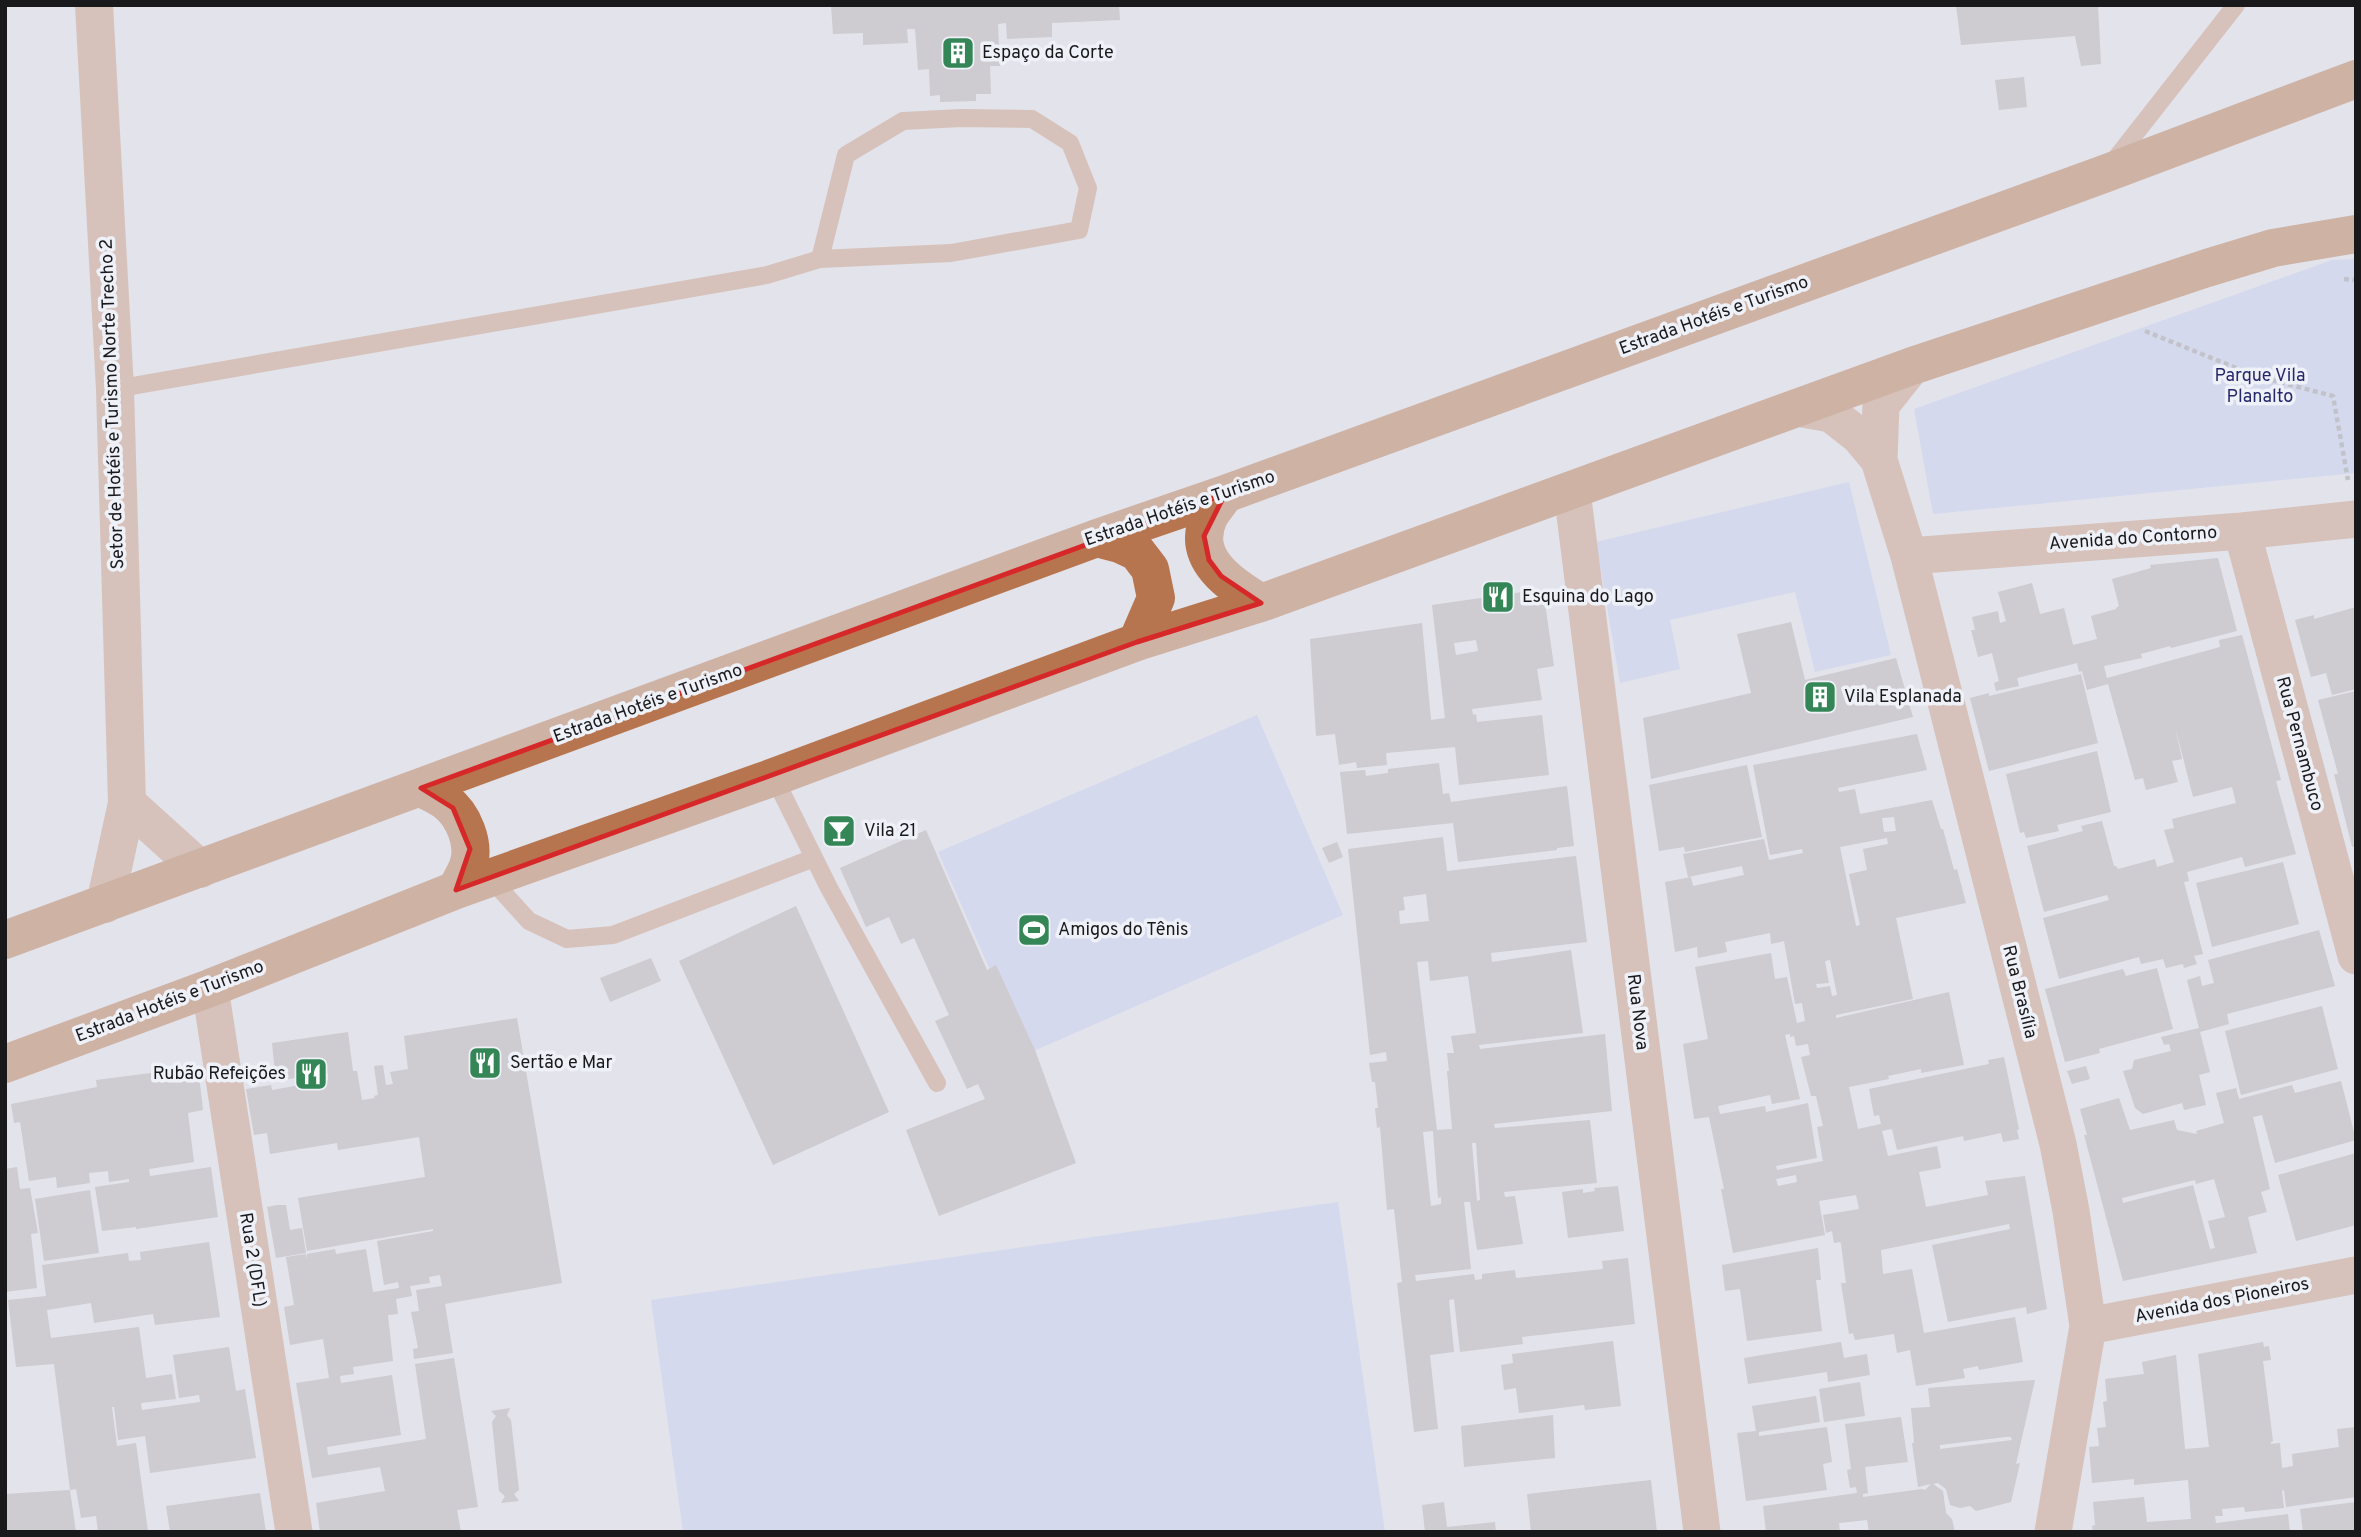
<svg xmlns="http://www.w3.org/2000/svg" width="2361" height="1537" font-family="Overpass,sans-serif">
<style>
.green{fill:#c6ccf2}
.building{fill:#b5adb1;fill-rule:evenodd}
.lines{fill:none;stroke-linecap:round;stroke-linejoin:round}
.path{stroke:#9b9ca2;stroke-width:4.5;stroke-dasharray:5 3.5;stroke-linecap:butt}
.service{stroke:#c89a81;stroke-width:18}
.minor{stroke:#c89a81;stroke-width:37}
.tertiary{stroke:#c89a81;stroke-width:38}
.secondary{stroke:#b7754f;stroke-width:38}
.marked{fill:none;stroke:#d62828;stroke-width:5;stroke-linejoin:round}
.labels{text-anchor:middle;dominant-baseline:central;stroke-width:7;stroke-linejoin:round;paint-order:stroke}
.poi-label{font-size:18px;fill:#19191c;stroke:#eff1f8;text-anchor:start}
.street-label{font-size:18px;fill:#19191c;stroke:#eff1f8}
.park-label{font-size:18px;fill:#27286c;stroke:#eff1f8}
</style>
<rect width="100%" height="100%" fill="#e2e3eb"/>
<path class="green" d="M2356,259V473L1933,514L1914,409L2332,260Z
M1849,482L1891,655L1815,672L1795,592L1670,620L1680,669L1620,683L1596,542Z
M1257,715L1343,915L1027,1054L938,852Z
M1338,1202L1385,1532H683L651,1300Z"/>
<path class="building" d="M831,5H1119L1120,20L1052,23V37L1007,39L1006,23L998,24L1000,66H990L991,94H976V101L940,102V95L930,96L929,69L918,70L915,29H907L908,43L863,45V33L833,34Z
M1956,5H2098L2101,64L2081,66L2075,36L1961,45Z
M2024,77L2027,107L1999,110L1995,80Z
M2218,558L2237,631L2171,648L2170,646L2141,654L2142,658L2104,666L2107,678L2220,647L2219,640L2242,635L2281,780L2276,781L2296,854L2245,867L2242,857L2187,872L2189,881L2184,882L2203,954L2194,956L2197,964L2184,968L2183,964L2166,968L2163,959L2141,964L2139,957L2059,979L2043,918L2109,900L2107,895L2044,912L2027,846L2083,831L2081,826L2102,821L2114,866H2116L2118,869L2155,859L2157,867L2174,862L2164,830L2174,828L2172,819L2236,803L2232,787L2193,797L2175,726L2182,759L2172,761L2178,782L2146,790L2143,778L2135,780L2108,684L2087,690L2082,671L2079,672L2077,663L2017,678L2019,686L1996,691L1994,683L1999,681L1992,653L1978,657L1971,630H1975L1972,617L1998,611L2000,623L2006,621L1998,592L2032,583L2040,614L2064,608L2073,645L2097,639L2091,616L2116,609V608L2119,606L2112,579L2151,568L2150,565Z
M1543,589L1554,666L1537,669L1542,700L1472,709L1473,715L1476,714L1477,722L1542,715L1549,775L1459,785L1455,747L1386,753L1387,765L1357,768L1356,762L1339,765L1335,734L1316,736L1310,639L1422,623L1431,720L1445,718L1432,605ZM1476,640L1478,651L1456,655L1454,643Z
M2356,607V689L2332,695L2326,673L2311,677L2295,620L2314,615V619Z
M1791,622L1805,680L1896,658L1913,717L1651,779L1643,718L1751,693L1737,634Z
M2081,674L2098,743L1989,771L1970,698L1989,693V696Z
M2356,691V846L2352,847L2334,774H2338L2318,700Z
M1917,734L1927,770L1838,788L1839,792L1855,789L1860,814L1932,800L1941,829H1943L1954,870L1957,869L1966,903L1896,918L1913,999L1836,1015V1018L1949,992L1964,1065L1921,1073V1069L1888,1076L1889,1079L1849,1087L1858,1129L1881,1124L1879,1115L1874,1116L1869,1089L1989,1064L1988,1060L2004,1057L2019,1129L2017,1130L2019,1139L2003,1142L2001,1133L1964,1141L1963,1136L1897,1150L1892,1129L1882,1131L1888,1156L1937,1146L1941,1168L1919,1172L1926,1207L1988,1195L1985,1181L2025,1176L2047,1309L2027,1314L2026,1307L1948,1322L1932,1245L2010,1229L2009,1224L1881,1250L1883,1274L1912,1269L1924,1333L2015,1317L2023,1362L1979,1370L1978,1366L1963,1369L1965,1378L1916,1386L1910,1350L1897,1353L1894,1334L1855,1340L1853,1333L1849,1334L1841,1283H1846L1841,1244L1840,1242L1834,1243L1832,1231L1826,1233L1823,1215L1859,1209L1856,1195L1819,1201L1825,1235L1733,1253L1721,1189H1724L1709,1117L1694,1119L1683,1044L1708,1039L1695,967L1771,953L1775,979L1787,977L1797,1023L1805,1021L1802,1003L1795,1004L1784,941L1771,944L1770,933L1725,942L1727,952L1698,958L1697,947L1675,952L1665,882L1691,877L1693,886L1744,875L1742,866L1688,877L1683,854L1764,839L1769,860L1803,853L1802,849L1770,855L1753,765ZM1894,817L1896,831L1884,832L1882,818ZM1887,838L1888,844L1863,849L1867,870L1849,874L1860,925L1856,926L1840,847ZM1830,960L1837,995L1832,996L1830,986L1817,988L1816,984L1829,983L1825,961ZM1790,1034V1037L1794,1036L1796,1046L1808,1044L1810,1055L1801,1057L1811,1096H1816L1823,1126L1817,1127L1823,1161L1777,1170L1776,1166L1817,1158L1808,1103L1766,1112L1765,1106L1720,1114L1718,1106L1770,1095L1772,1104L1800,1099L1785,1035ZM1796,1175L1797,1182L1778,1186L1776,1179Z
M2097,751L2111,812L2057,825L2059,831L2026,838L2024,832L2020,833L2006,774Z
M1439,763L1443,794L1449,793L1451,802L1567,786L1574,846L1557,848V850L1458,862L1453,823L1347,834L1340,772L1365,770L1366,776L1388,773V769Z
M1747,765L1762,837L1685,852L1684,847L1659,851L1649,785Z
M926,830L987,970L996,965L1035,1050L1076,1163L939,1216L906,1130L985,1099L978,1084L967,1089L935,1021L949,1015L914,938L901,944L889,917L866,927L840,868Z
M1443,837L1447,871L1576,856L1587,942L1491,953L1492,962L1571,950L1583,1033L1479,1045L1480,1049L1605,1034L1612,1111L1494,1124L1495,1128L1590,1120L1597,1183L1504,1192L1505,1197L1515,1196L1523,1244L1477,1250L1470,1202H1464L1471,1269L1415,1275L1416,1281L1474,1274L1475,1280L1482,1279V1274L1515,1270L1516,1278L1603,1269L1602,1261L1628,1258L1635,1324L1522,1337L1523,1344L1460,1352L1454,1299L1449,1300L1454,1352L1430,1355L1438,1429L1414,1432L1397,1283L1402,1282L1394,1209L1387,1210L1380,1127L1377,1128L1375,1108H1378L1375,1082H1372L1369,1063L1387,1061L1386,1052L1370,1055L1348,849ZM1426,894L1429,921L1400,924L1399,911L1405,910L1403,897ZM1428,961L1430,981L1468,976L1476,1033L1451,1036L1454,1053H1447L1449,1071H1447L1452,1129L1437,1130L1417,962ZM1433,1131L1438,1198L1441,1197V1204L1431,1206L1423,1132ZM1472,1143H1476L1480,1200L1477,1201Z
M1337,842L1343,857L1329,863L1322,848Z
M2283,862L2299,924L2212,947L2196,883Z
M796,906L889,1112L773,1165L679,961Z
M2319,930L2335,986L2227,1014L2229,1024L2200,1032L2210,1072L2199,1075L2206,1105L2184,1110L2182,1103L2143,1114L2135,1108L2123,1071L2132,1069L2134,1060L2171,1051L2169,1044L2164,1045L2161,1037L2199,1028L2187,980L2200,976L2202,986L2214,983L2208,960Z
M651,958L661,981L610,1002L600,978Z
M2157,968L2173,1029L2099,1049L2100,1053L2065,1062L2045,989L2123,969L2126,976Z
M2322,1006L2338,1069L2241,1095L2225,1031Z
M517,1018L562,1283L445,1304L453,1353L414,1359L413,1349L418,1348L411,1312L419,1311L416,1290L442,1286L440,1275L429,1277L430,1283L410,1286L412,1296L396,1299L398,1314L388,1315L393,1361L353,1367L354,1374L340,1376L341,1383L392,1375L401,1435L327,1447L328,1455L426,1439L415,1364L454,1358L478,1507L457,1510L461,1532H320L316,1503L385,1491L380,1467L312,1478L296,1383L329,1378L323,1339L290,1345L284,1307L294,1305L286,1257L306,1254L307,1259V1254L335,1249L336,1254L366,1249L373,1292L399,1288L398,1282L384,1285L377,1241L433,1231V1229L307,1251L298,1198L425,1177L419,1137L338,1150L337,1143L270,1154L267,1133L254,1135L246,1089L271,1085L272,1090L328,1080V1073L276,1081L272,1043L348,1032L353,1071H357L362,1100L375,1098L374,1096L378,1095L374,1066L383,1065L386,1085L393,1084L390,1072L408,1069L404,1036Z
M2086,1066L2090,1079L2072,1084L2067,1071Z
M198,1067L203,1110L188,1113L194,1162L149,1169L150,1176L211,1167L218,1217L136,1229V1227L102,1231L95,1187L129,1182V1179L109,1182L108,1171L89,1173L90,1183L57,1188L56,1177L29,1181L20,1122L14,1123L11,1104L97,1087L96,1080Z
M2341,1081L2356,1140L2275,1163L2262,1115L2253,1117L2270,1189L2261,1192L2267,1212L2248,1217L2257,1253L2123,1281L2084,1135H2087L2080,1109L2119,1098L2130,1130L2174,1120L2177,1130L2197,1134L2196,1131L2224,1123L2216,1093L2236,1088L2239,1099L2292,1085L2295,1093ZM2214,1179L2225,1217L2208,1221L2215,1248L2210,1249L2193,1185L2123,1203L2122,1198L2195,1180L2196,1184Z
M2356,1153V1225L2296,1241L2278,1175Z
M17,1167L20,1189L30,1188L38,1233L31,1234L37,1288L5,1292V1169Z
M1618,1186L1624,1231L1568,1238L1562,1192L1583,1189V1193L1595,1191L1594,1188Z
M90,1190L99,1253L44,1261L35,1199Z
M277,1205H286L290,1230L302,1228L306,1253L276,1258L267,1207Z
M209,1242L220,1317L155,1325L153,1314L94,1323L91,1303L47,1310L51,1338L139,1327L146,1378L172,1374L176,1399L141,1403L142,1410L200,1402L199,1395L179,1398L173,1355L229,1347L236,1391L245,1389L256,1458L150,1473L145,1436L118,1440L114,1407H112L117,1446L136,1443L148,1531L98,1532L96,1516L81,1518L76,1489L70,1490L54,1364L16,1367L8,1300L46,1296L42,1265L128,1253L129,1261L141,1260L140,1252Z
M1818,1248L1821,1280H1816L1822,1331L1747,1341L1740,1289L1725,1291L1722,1265Z
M1613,1341L1621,1406L1585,1410L1584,1405L1519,1413L1516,1388L1504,1390L1501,1365L1513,1363L1512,1354Z
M1841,1342L1844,1358L1867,1354L1870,1375L1828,1382L1827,1372L1748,1384L1744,1358Z
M2263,1342L2264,1347L2269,1346L2271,1360L2263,1361L2273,1441L2271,1442V1444L2280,1443L2282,1468L2293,1466L2292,1454L2339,1447L2337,1429L2356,1427V1497L2286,1507L2284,1490L2282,1491L2284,1508L2245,1512L2244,1507L2222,1509L2223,1516H2215L2216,1523L2288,1514L2290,1532H2093L2092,1526L2095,1525L2093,1502L2144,1497L2147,1522L2191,1519L2188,1480L2134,1485V1479L2092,1483L2089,1447L2099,1446L2097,1428L2106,1427L2103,1402L2107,1401L2105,1379L2144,1374L2142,1362L2176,1355L2185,1449L2209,1447L2198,1354Z
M2035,1380L2016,1464L2020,1463L2011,1502L1976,1511L1970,1506L1960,1508L1950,1505L1946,1489L1938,1483L1933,1484L1943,1491L1946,1513L1952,1519L1955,1532H1869L1867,1520L1839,1523L1840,1532H1766L1763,1506L1857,1493L1856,1487L1850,1488L1847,1470L1851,1469L1845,1424L1901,1417L1908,1462L1865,1467L1868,1493L1863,1494V1497L1922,1489L1925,1490L1931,1484L1918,1487L1912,1443H1914L1911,1408L1930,1407L1928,1388ZM2006,1437H2011L2012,1440L1940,1449V1445Z
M1860,1382L1865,1416L1824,1422L1819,1389Z
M1816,1396L1820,1422L1759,1432V1436L1827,1427L1832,1462L1823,1464L1827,1490L1746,1501L1737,1433L1756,1431L1752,1406Z
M510,1408L507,1415L511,1420L519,1490L514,1494L519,1501L501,1503L505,1496L499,1491L492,1422L496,1416L491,1411Z
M1553,1415L1555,1458L1464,1467L1461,1426Z
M1651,1480L1657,1532H1531L1527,1494Z
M70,1490L76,1532H5V1494Z
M260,1493L266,1532H170L166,1506Z
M1444,1502L1447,1527L1495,1522L1496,1532H1425L1422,1505Z
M2356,1502V1532H2303L2300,1509Z"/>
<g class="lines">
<path class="path" d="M2344,279L2356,280
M2145,331L2256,376L2333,396L2348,480"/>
<path class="service" d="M2113,162L2236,5
M115,389L767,275L820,259L951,253L1079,230L1088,188L1070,143L1032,119L961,118L903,121L846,155L820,259
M774,777L829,888L937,1083
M490,878L529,921L567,939L613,935L814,858"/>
<path class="minor" d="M1912,366L1881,405L1879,460L1909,556L2058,1144L2071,1211L2088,1326L2053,1532
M1797,408L1831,414L1859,436L1879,460
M1572,491L1702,1532
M2242,531L2356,956
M1909,556L2242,531L2356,519
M210,988L294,1532
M2088,1326L2356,1275"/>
<path class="tertiary" d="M94,5L115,389L127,803L105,904
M127,803L200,869"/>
<path class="secondary" d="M1225,494C1220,502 1213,509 1209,517C1190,559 1231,585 1261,603
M1097,538L1120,544L1137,552L1150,569L1156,598L1137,642
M421,788C429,792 438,796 445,801C463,814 476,844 468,866C465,874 460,882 456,890
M5,940L1097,538L1225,494L2104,174L2356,79
M5,1064L210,988L456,890L774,777L1137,642L1261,603L1912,366L2207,268L2273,248L2356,234"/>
</g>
<path d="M0 0H2361V1537H0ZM1225,494L1204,536L1209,560L1221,576L1261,603L1137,642L456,890L470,849L453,808L421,788Z" fill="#e2e3eb" fill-opacity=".55" fill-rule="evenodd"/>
<path class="marked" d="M1225,494L1204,536L1209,560L1221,576L1261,603L1137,642L456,890L470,849L453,808L421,788Z"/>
<defs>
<symbol id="building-square" viewBox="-11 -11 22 22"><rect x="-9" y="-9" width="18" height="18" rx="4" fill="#358657" stroke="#eff1f8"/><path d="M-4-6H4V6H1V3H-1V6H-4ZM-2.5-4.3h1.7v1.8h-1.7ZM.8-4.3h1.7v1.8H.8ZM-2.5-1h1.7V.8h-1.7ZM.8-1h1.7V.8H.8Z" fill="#fff"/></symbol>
<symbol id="restaurant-square" viewBox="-11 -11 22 22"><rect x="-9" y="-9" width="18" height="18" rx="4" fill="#358657" stroke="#eff1f8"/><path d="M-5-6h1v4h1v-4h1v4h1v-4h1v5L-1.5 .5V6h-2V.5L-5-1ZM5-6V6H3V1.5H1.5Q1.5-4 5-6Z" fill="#fff"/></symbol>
<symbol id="bar-square" viewBox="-11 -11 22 22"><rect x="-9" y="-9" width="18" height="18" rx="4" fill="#358657" stroke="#eff1f8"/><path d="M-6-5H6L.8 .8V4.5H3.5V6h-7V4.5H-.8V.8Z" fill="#fff"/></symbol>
<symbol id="stadium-square" viewBox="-11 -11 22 22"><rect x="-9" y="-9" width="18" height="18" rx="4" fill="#358657" stroke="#eff1f8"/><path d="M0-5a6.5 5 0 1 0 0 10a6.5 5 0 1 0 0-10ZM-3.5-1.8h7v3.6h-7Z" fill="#fff"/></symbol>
</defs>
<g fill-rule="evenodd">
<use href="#building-square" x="939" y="34" width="38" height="38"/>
<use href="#restaurant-square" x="1479" y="578" width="38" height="38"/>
<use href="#building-square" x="1801" y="678" width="38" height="38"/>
<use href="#bar-square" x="820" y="812" width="38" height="38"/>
<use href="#stadium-square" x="1015" y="911" width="38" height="38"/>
<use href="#restaurant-square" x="466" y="1044" width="38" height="38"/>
<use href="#restaurant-square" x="292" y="1055" width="38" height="38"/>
</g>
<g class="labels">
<g class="poi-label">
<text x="982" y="53">Espaço da Corte</text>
<text x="1522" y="597">Esquina do Lago</text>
<text x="1844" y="697">Vila Esplanada</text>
<text x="864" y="831">Vila 21</text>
<text x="1058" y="930">Amigos do Tênis</text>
<text x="510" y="1063">Sertão e Mar</text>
<text x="286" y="1074" text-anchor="end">Rubão Refeições</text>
</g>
<g class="street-label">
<text transform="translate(1714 316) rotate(-20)">Estrada Hotéis e Turismo</text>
<text transform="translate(113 404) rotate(-92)">Setor de Hotéis e Turismo Norte Trecho 2</text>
<text transform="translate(1180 509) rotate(-19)">Estrada Hotéis e Turismo</text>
<text transform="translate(2133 539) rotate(-4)">Avenida do Contorno</text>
<text transform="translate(648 704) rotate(-20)">Estrada Hotéis e Turismo</text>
<text transform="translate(2299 744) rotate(75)">Rua Pernambuco</text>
<text transform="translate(2019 992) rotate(76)">Rua Brasília</text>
<text transform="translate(170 1002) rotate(-21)">Estrada Hotéis e Turismo</text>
<text transform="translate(1637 1012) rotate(83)">Rua Nova</text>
<text transform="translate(252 1260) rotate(81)">Rua 2 (DFL)</text>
<text transform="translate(2222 1301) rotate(-11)">Avenida dos Pioneiros</text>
</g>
<g class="park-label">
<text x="2260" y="376">Parque Vila<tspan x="2260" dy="21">Planalto</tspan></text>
</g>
</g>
<rect width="2361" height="1537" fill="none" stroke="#19191c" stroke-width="14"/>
</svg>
